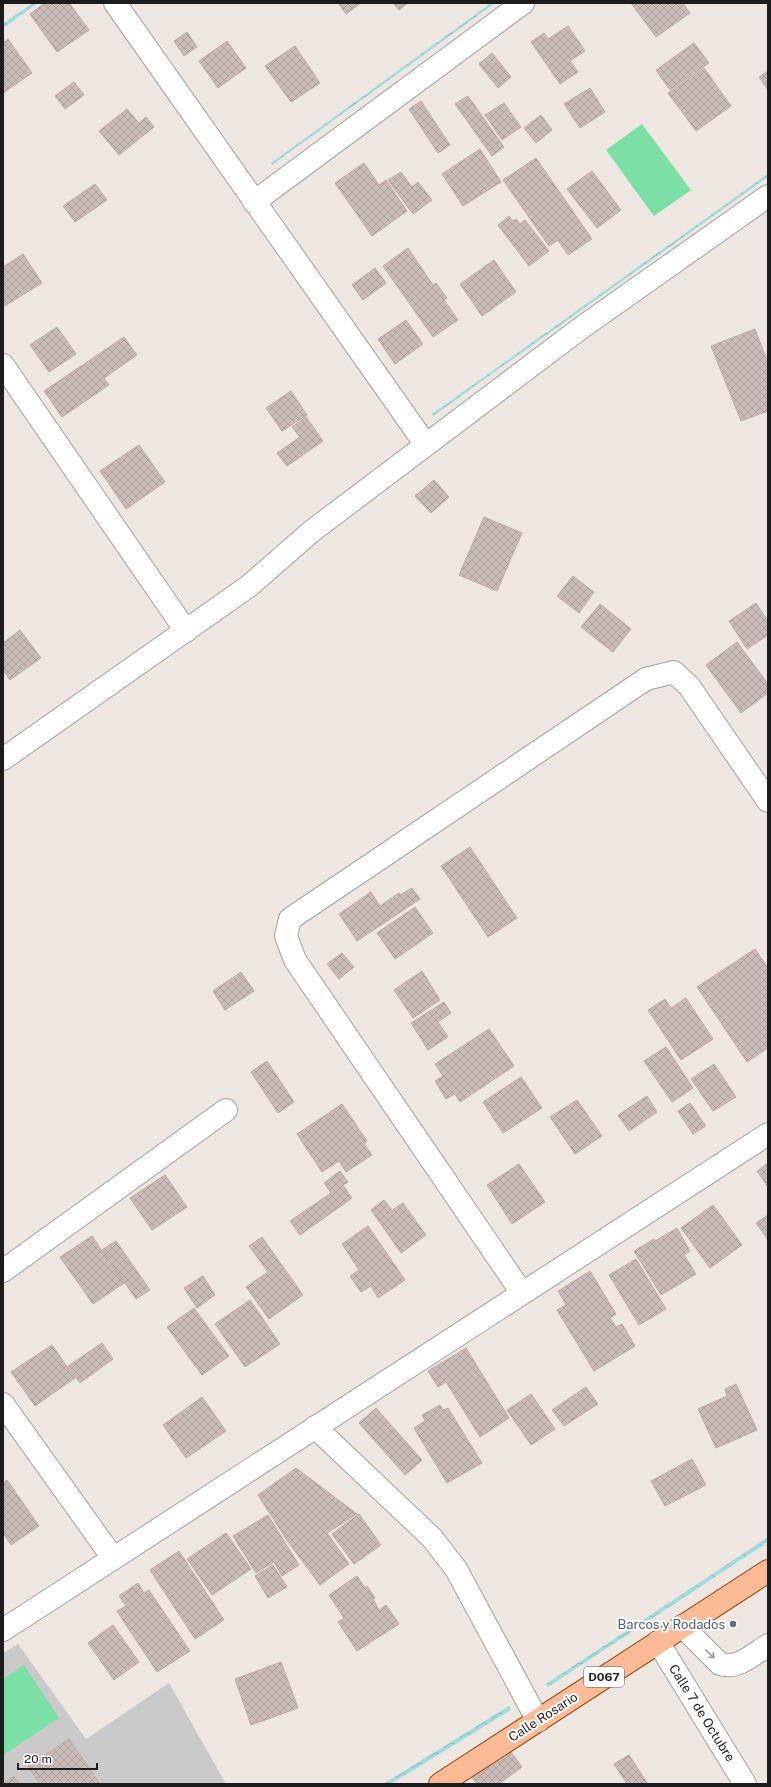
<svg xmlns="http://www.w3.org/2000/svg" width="771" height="1787" font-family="'Public Sans',sans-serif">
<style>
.religious{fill:#cacaca}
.pitch{fill:#7cdfa3}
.water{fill:url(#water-waves)}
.building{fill:url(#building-cross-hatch);stroke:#bfa9a3}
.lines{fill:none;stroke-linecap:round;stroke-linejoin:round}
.minor-casing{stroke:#a0a0a0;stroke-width:24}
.major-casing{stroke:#934200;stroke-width:24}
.minor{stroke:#fff;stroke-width:22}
.major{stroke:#fdba96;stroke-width:22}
.oneway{stroke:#999}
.service-dot{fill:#5c6f8a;stroke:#fff;stroke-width:1.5}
.labels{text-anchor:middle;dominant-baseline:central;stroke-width:4;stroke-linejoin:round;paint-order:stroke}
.shield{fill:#fff;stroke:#606060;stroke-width:1}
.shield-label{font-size:12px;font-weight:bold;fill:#1c1c1c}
.service-label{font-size:13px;fill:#4e5e75;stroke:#fff;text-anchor:end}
.street-label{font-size:13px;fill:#1c1c1c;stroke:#fff}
</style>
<defs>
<pattern id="water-waves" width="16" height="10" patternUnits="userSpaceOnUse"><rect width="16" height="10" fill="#a0dcdd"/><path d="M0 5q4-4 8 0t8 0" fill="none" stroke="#89bcbd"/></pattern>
<pattern id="building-cross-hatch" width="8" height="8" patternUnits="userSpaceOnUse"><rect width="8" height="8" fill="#c9bbb7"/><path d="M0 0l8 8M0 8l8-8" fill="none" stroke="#aca09d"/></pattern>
</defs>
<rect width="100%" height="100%" fill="#eee7e1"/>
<path class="religious" d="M18,1644L86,1739L169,1683L226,1784H3V1653Z"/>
<path class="pitch" d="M642,124L691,190L654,216L606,150Z
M24,1665L59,1718L3,1755V1679Z"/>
<path class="water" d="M33,3H38L3,28V24Z
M491,3H495L272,165L271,163Z
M768,174V177L433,416L432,414Z
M768,1537V1542L548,1687L546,1684Z
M509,1706L511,1710L391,1784H383Z"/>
<path class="building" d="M45,3H69L89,30L57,52L30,14Z
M338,3H361L346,14Z
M393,3H408L399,10Z
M631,3H683L690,13L656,37Z
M568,26L585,51L570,61L578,72L560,84L531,42L544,33L548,39Z
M187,32L197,47L184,56L174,41Z
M8,39L32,73L3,93V43Z
M227,41L246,68L218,88L199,61Z
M694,43L709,63L670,90L656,70Z
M295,46L320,83L291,102L265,66Z
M492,53L511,77L498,88L479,64Z
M704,68L731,106L696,131L668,93Z
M768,71V90L759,77Z
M74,82L84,95L65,109L55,96Z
M590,88L605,112L580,128L564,104Z
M468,96L504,147L492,156L455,104Z
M421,101L450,145L438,153L409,109Z
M504,103L521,127L502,140L485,115Z
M127,109L139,123L146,117L154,127L119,155L99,131Z
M541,115L552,130L536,143L524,128Z
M480,149L501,182L463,206L442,174Z
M536,158L592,239L568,255L558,240L549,246L503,180Z
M364,163L379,185L386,180L407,211L372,236L335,183Z
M592,171L621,210L597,228L567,189Z
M401,172L412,187L418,182L432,200L413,214L388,180Z
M95,184L107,200L75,222L63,206Z
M509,216L513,221L516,219L520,224L525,220L549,251L529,266L498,225Z
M408,248L433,285L436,283L447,298L444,300L458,320L433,337L383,266Z
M23,254L42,283L3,307V267Z
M494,260L516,292L482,316L460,284Z
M375,268L386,283L363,300L352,285Z
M406,320L423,344L395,364L378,339Z
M57,327L76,354L49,372L30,345Z
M755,329L768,363V411L741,421L711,346Z
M124,337L137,355L104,378L109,385L62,417L44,391Z
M291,391L307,415L282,431L266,408Z
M306,417L323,441L287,466L277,453L300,437L292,427Z
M139,445L165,482L126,509L100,471Z
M434,480L449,497L431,513L415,496Z
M484,517L522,533L497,591L459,575Z
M573,576L594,592L579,613L557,596Z
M756,603L768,621V635L747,649L729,621Z
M600,604L631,629L613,652L581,627Z
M20,630L41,658L10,680L3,670V643Z
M737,642L768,684V693L741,713L706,665Z
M470,847L517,918L488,937L441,866Z
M412,888L420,899L357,941L339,914L371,892L380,906L399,893L400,895Z
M415,907L433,933L395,959L377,933Z
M755,949L768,968V1048L747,1062L697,987Z
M342,953L354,967L339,979L327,964Z
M422,971L440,1000L413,1018L394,990Z
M241,972L254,991L225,1010L213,991Z
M686,998L713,1039L681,1060L648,1010L665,999L671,1008Z
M444,1002L451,1013L438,1022L448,1037L428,1050L411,1023Z
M489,1029L514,1066L460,1102L455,1094L446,1099L435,1081L443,1076L435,1064Z
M666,1047L693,1088L672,1102L644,1061Z
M267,1061L294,1102L278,1113L251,1072Z
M714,1064L736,1097L713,1111L691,1079Z
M521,1077L542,1108L503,1133L483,1102Z
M647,1096L657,1112L629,1131L618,1115Z
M577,1100L602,1136L575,1154L550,1117Z
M690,1103L706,1126L693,1134L678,1111Z
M342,1104L367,1141L364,1144L372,1155L346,1172L339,1161L322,1172L297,1134Z
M768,1163V1187L757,1171Z
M519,1164L545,1202L512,1224L487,1185Z
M340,1171L348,1182L343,1185L352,1198L300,1235L290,1221L331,1193L324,1183Z
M165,1175L187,1207L152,1230L130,1198Z
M384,1200L392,1210L403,1203L426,1235L401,1253L371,1210Z
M713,1205L742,1245L710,1268L681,1228Z
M768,1215V1240L756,1223Z
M368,1226L405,1280L378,1298L371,1286L361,1292L350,1276L359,1270L342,1244Z
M677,1228L690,1251L684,1255L696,1274L661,1295L634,1251L654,1239L655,1241Z
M92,1236L124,1283L93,1304L60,1257Z
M262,1237L303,1295L269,1319L246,1287L268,1272L249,1246Z
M116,1241L150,1290L136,1299L102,1250Z
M636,1259L666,1309L639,1325L609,1275Z
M590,1271L616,1314L610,1318L616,1327L622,1324L635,1346L594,1371L557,1310L566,1305L558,1291Z
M203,1276L215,1295L197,1308L184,1288Z
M250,1300L280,1344L245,1367L215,1324Z
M194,1308L229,1356L202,1375L167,1327Z
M102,1343L113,1359L80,1383L68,1366Z
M52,1345L75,1378L35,1406L11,1372Z
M466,1348L509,1418L480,1437L446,1382L438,1387L428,1371Z
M736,1384L757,1430L716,1448L698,1409L727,1396L725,1389Z
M586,1387L598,1404L564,1426L552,1410Z
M531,1394L555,1429L531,1445L507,1410Z
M202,1397L226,1431L186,1458L163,1425Z
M440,1405L443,1410L448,1408L482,1463L447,1483L414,1428L425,1421L422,1415Z
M376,1408L422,1460L405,1475L359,1423Z
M692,1459L706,1485L665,1506L651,1481Z
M296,1468L357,1514L327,1533L349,1564L320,1585L286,1539L258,1495Z
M7,1480L39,1526L11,1545L3,1533V1483Z
M359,1514L381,1545L354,1564L332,1534Z
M268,1515L299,1565L282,1576L274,1562L256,1573L233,1536Z
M226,1533L251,1569L212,1595L187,1559Z
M179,1551L224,1620L195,1639L150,1570Z
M273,1565L287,1587L268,1598L255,1576Z
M357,1576L365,1588L367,1586L375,1598L373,1599L379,1610L386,1605L399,1624L357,1651L338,1622L344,1618L329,1595Z
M138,1583L144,1593L149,1590L190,1651L157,1672L117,1611L126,1606L119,1596Z
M113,1625L139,1662L114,1680L88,1643Z
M281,1662L298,1708L251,1725L235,1679Z
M69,1739L100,1784H40L28,1766Z
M509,1749L522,1767L499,1784H477L471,1776Z
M629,1755L648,1784H627L614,1764Z
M14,1776L19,1784H3V1783Z"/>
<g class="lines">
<defs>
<path id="minor" d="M115,3L426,445
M254,202L523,3
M3,365L186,631
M3,759L249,586L312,531L581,328L768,196
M3,1271L226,1110
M522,1293L295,960L286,936L290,919L646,679L674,672L689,686L768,801
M3,1404L113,1558
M315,1427L432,1538L456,1569L538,1721
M682,1626L720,1664C737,1670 754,1654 768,1645
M3,1630L768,1134
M658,1642L745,1784"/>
<path id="major" d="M440,1784L768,1571"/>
</defs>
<use href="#minor" class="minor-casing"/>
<use href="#major" class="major-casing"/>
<use href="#minor" class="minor"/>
<use href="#major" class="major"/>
</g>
<defs><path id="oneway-shaft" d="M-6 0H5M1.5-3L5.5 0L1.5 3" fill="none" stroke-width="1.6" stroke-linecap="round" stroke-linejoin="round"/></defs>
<use class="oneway" href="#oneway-shaft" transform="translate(710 1654) rotate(44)"/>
<circle class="service-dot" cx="733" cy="1624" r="4"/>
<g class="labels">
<rect class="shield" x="584" y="1667" width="40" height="20" rx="3"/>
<g class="shield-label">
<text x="604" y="1677">D067</text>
</g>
<g class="service-label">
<text x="725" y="1624">Barcos y Rodados</text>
</g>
<g class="street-label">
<text transform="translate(702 1713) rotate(58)">Calle 7 de Octubre</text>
<text transform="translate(543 1717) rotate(-33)">Calle Rosario</text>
</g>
</g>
<rect width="771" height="1787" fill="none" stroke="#1c1c1c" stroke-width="8"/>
<path d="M18 1763v6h79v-6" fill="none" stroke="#1c1c1c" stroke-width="2"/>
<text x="24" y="1763" font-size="12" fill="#1c1c1c" stroke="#ffffff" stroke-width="3" paint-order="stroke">20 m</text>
</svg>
